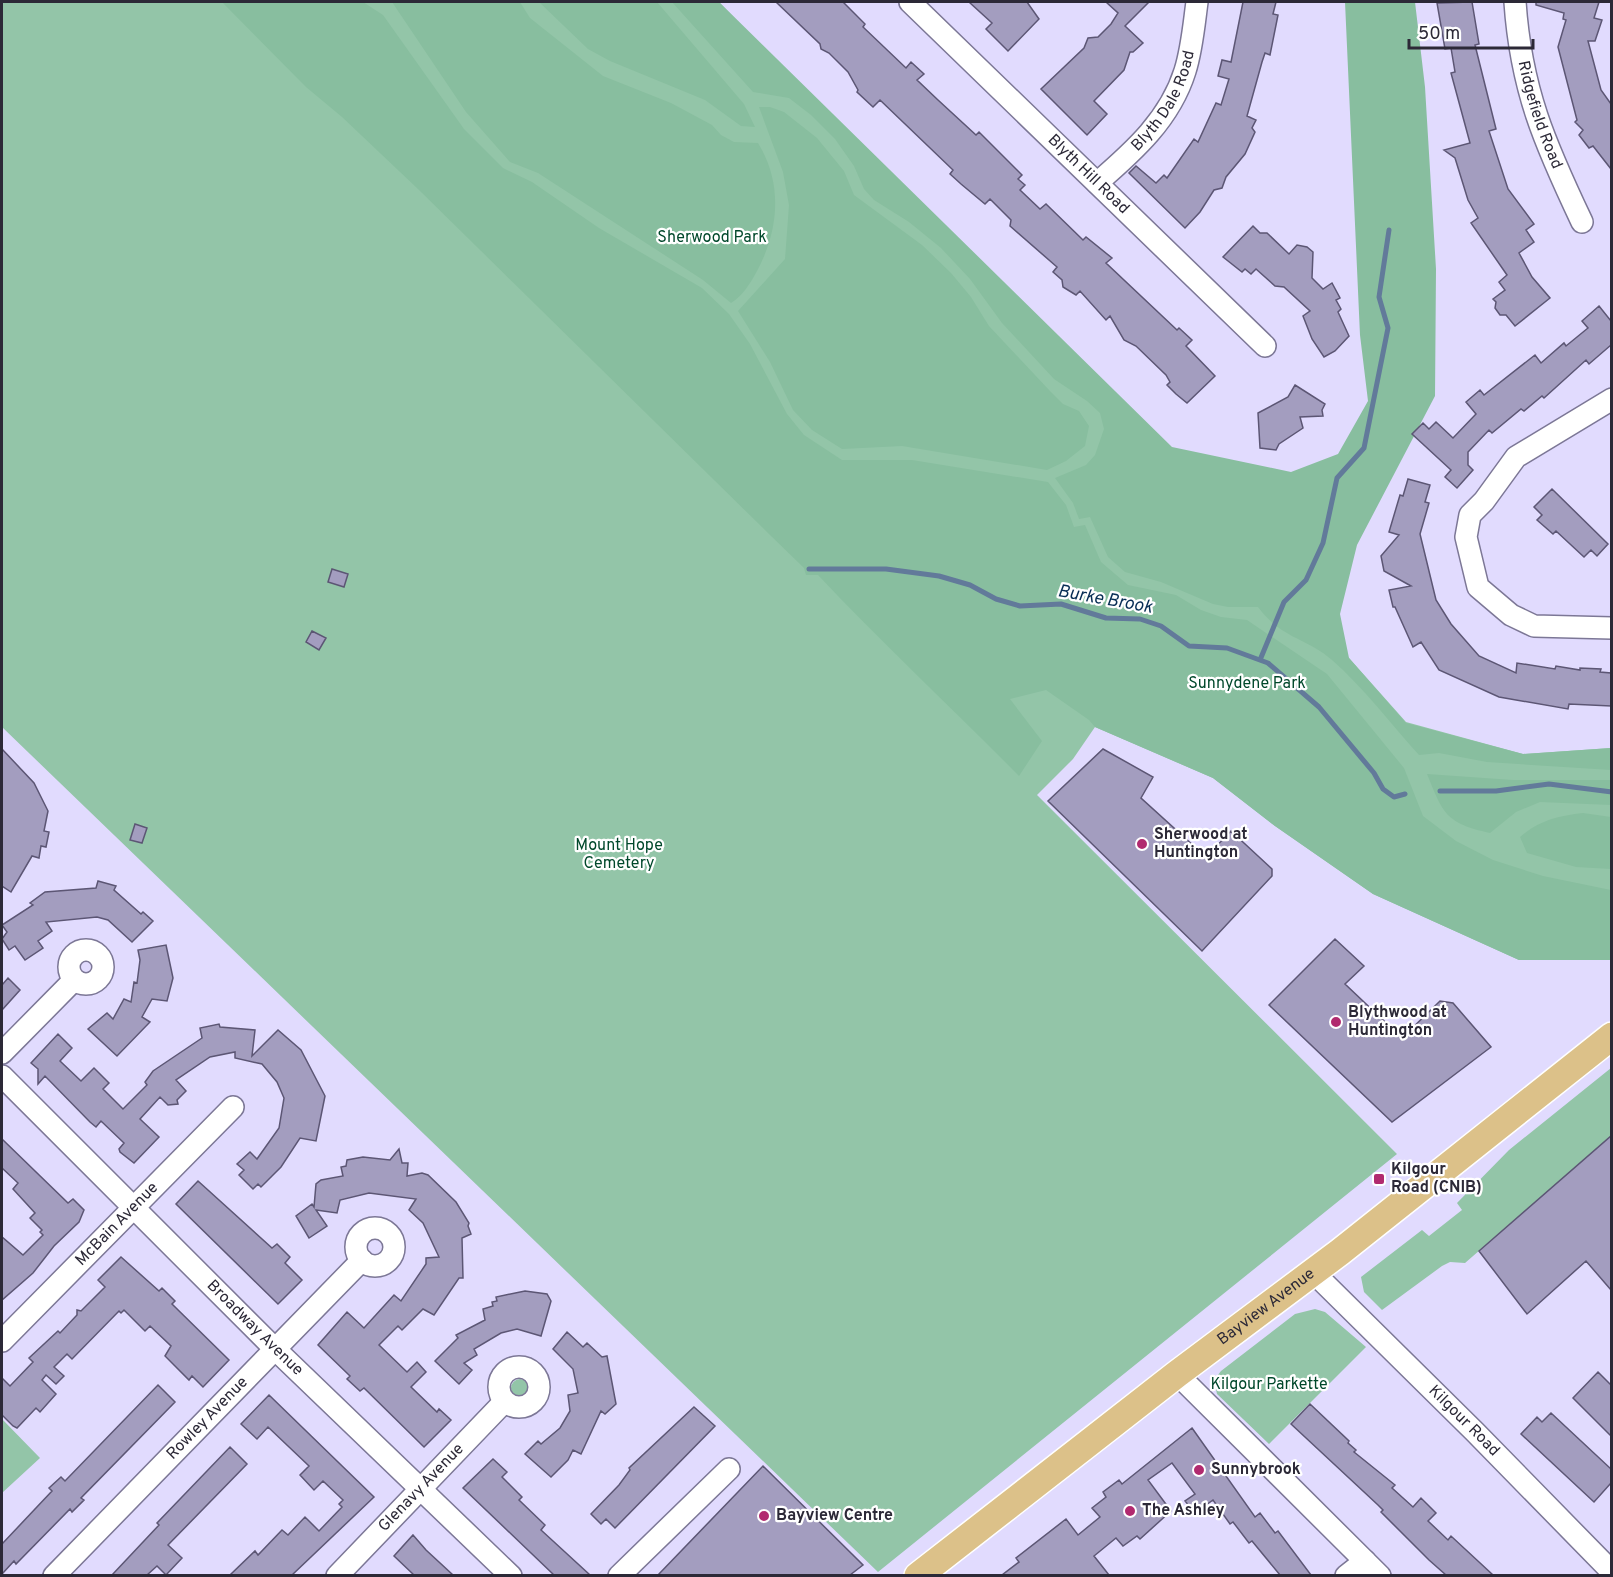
<svg xmlns="http://www.w3.org/2000/svg" width="1613" height="1577" font-family="Overpass,sans-serif">
<style>
.green{fill:#93c5a8}
.forest{fill:#88be9f}
.lines{fill:none;stroke-linecap:round;stroke-linejoin:round}
.stream{stroke:#627a9a;stroke-width:5}
.building{fill:#a39dbf;stroke:#5c5674;stroke-width:1.5}
.minor-casing{stroke:#7c7796;stroke-width:24}
.major-casing{stroke:#fff;stroke-width:30}
.minor{stroke:#fff;stroke-width:21}
.major{stroke:#dcc189;stroke-width:27}
.poi-dot{fill:#b12a6f;stroke:#fff;stroke-width:2}
.labels{text-anchor:middle;dominant-baseline:central;stroke-width:4.5;stroke-linejoin:round;paint-order:stroke}
.street-label{font-size:16px;fill:#2c2937;stroke:#fff}
.park-label{font-size:16px;fill:#00482b;stroke:#fff}
.poi-label{font-size:16px;font-weight:bold;fill:#2c2937;stroke:#fff;text-anchor:start}
.water-label{font-size:18px;font-style:italic;fill:#082e55;stroke:#fff}
</style>
<rect width="100%" height="100%" fill="#e1dbfe"/>
<path class="green" d="M2,2H719L1349,658L1406,722L1523,754L1611,748V960H1519L1373,894L1275,826L1213,778L1095,727L1073,759L1037,795L1397,1154L878,1572L2,727Z
M1611,1068V1136L1465,1263L1450,1262L1442,1266L1382,1310L1364,1292L1361,1277L1422,1230L1429,1236L1462,1210L1457,1203L1509,1150Z
M1315,1309L1325,1312L1366,1347L1269,1444L1217,1394L1214,1380L1221,1371L1295,1314Z
M511 1388a9 9 0 1 1 18 0a9 9 0 1 1-18 0Z
M2,1419L40,1458L2,1493Z"/>
<path class="forest" d="M222,2H363L383,15L464,129L503,168L532,182L599,228L702,288L729,314L750,344L787,414L804,435L842,460H912L1048,482L1066,505L1074,527L1085,525L1101,562L1128,585L1176,595L1201,610L1221,617L1247,620L1327,674L1404,768L1423,816L1456,841L1493,860L1543,876L1611,890V960H1519L1373,894L1275,826L1213,778L1095,727L1089,720L1046,690L1010,699L1042,741L1019,776C952,708 883,644 818,575H806L804,568L769,534L418,189L342,117L306,87Z
M392,2H520L530,18L603,76L671,103L712,125L721,135L734,142L758,143C783,183 779,230 757,271C751,282 743,296 731,303L703,280L538,173L510,162L466,112Z
M539,2H657L744,104L755,127L741,126L705,100L610,61L588,49Z
M672,2H719L1172,447L1291,472L1338,454L1368,401L1360,335L1345,2H1415L1425,87L1436,269L1435,396L1357,545L1340,614L1349,658L1406,723L1523,754L1611,748V770L1487,762L1439,753L1419,755C1391,724 1363,687 1332,660C1306,637 1283,640 1258,607H1228L1213,604L1161,582L1125,572L1108,557L1090,517L1079,519L1073,503L1055,478L1086,465L1095,455L1104,429L1100,413L1087,401L1054,379L1002,323L970,279L941,248L909,222L874,200L864,189L854,166L835,139L811,115L789,98L753,92Z
M759,107H770L784,112L817,138L844,171L854,195L922,245L951,273L971,297L989,326L1050,391L1063,404L1079,411L1089,426L1085,446L1066,461L1047,470L902,446L842,449L812,430L793,410L770,362L738,311L785,259L789,205L783,172Z
M1427,774L1513,780H1611V805L1540,802L1516,812L1490,833C1445,823 1443,813 1427,774Z
M1583,813L1611,817V869L1576,867L1527,853L1520,837C1540,820 1558,816 1583,813Z"/>
<g class="lines">
<path class="stream" d="M809,569H886L939,576L970,585L996,599L1020,606L1061,604L1106,618L1140,619L1161,626L1189,646L1227,648L1268,663L1319,707L1374,773L1383,789L1394,797L1405,794
M1260,660L1284,602L1306,580L1323,543L1337,478L1364,448L1388,328L1379,297L1389,230
M1440,791H1496L1549,784L1612,792"/>
</g>
<path class="building" d="M776,2H843L865,24L863,27L906,68L911,62L924,74L917,80L938,100L976,135L979,132L1022,175L1018,179L1025,185L1020,190L1040,209L1046,204L1083,240L1086,237L1112,258L1106,263L1177,330L1179,328L1192,340L1186,346L1215,376L1187,403L1176,394L1167,385L1170,382L1166,375L1136,346L1124,340L1110,316L1106,320L1080,291L1076,295L1063,287L1062,280L1053,272L1057,267L1010,226L1011,220L990,199L985,204L961,184L950,174L953,170L880,100L873,107L857,92L858,90L848,72L829,53L821,49L820,44Z
M969,2H1027L1039,19L1008,51L986,29L992,23Z
M1106,2H1149L1125,26L1143,43L1133,52H1130L1124,70L1094,101L1107,114L1087,135L1041,89L1084,48L1088,38L1098,37L1111,24L1118,13Z
M1243,2H1276L1273,14L1278,15L1270,55L1265,53L1262,62L1247,116L1256,120L1252,128L1255,132L1245,154L1226,177L1222,188L1214,190L1200,212L1185,228L1129,173L1136,166L1156,183L1164,175L1167,178L1194,139L1198,142L1216,103L1221,105L1229,79L1218,76L1222,60L1231,62Z
M1472,2L1479,44L1475,45L1496,129L1489,131L1508,189L1534,224L1526,230L1534,242L1519,253L1532,277L1550,298L1515,326L1506,315H1500L1495,308L1496,302L1493,299L1505,290L1499,282L1507,275L1471,223L1478,218L1468,200L1455,158L1444,150L1470,143L1451,73L1455,72L1451,48L1445,49L1437,3Z
M1536,2H1599L1594,18L1602,20L1595,41H1588L1601,90L1611,104V169L1593,146L1589,148L1579,135L1583,130L1575,122L1577,120L1558,47L1566,20L1563,19L1564,13L1536,5Z
M1253,226L1260,233H1267L1289,254L1297,245L1307,247L1313,252L1312,278L1323,289L1332,283L1340,298L1336,300L1341,309L1338,312L1349,336L1335,351L1324,357L1312,339L1303,316L1310,311L1284,287L1275,286L1256,269L1251,274L1245,269L1242,272L1223,257Z
M1599,306L1611,321V345L1589,364L1586,360L1544,398L1542,396L1524,411L1521,409L1492,433L1489,430L1468,452V465L1473,470L1457,488L1445,477L1451,470L1412,434L1423,423L1429,429L1436,422L1453,438L1476,414L1466,402L1480,390L1484,395L1535,355L1541,363L1564,343L1566,346L1588,328L1582,321Z
M1295,385L1325,404L1322,410L1323,416L1300,417L1303,428L1279,444L1276,450L1260,448L1258,413L1288,397Z
M1408,479L1430,485L1425,502L1429,503L1420,534L1436,600L1451,624L1479,656L1516,673L1517,663L1555,669L1556,666L1580,670V668L1601,669L1600,672L1611,673V706L1569,704L1568,709L1499,697L1439,670L1421,642L1413,647L1395,607H1393L1389,590L1411,586L1384,571L1381,556L1399,535L1389,532L1400,495L1403,496Z
M1552,489L1608,544L1597,556L1591,550L1584,557L1556,531L1553,534L1537,520L1542,515L1534,507Z
M332,569L348,574L344,587L328,582Z
M312,631L326,638L319,650L306,642Z
M2,749L34,783L48,811L44,831L49,832L46,847L41,846L39,858L32,856L11,892L2,886Z
M1103,749L1153,777L1141,798L1206,857L1231,831L1272,869V876L1202,951L1048,801Z
M135,824L147,828L142,843L130,840Z
M98,881L116,886L114,890L141,914L143,912L153,921L132,942L108,920L97,917L46,922L52,931L38,941L43,948L25,960L15,946L9,950L2,939L7,932L2,925L33,905L30,903L45,892L96,888Z
M1335,939L1364,966L1345,984L1402,1038L1440,1001L1453,1003L1491,1047L1392,1122L1269,1005Z
M166,945L173,978L167,1001L152,999L142,1017L150,1022L117,1056L88,1029L107,1013L113,1019L124,999L131,1002L134,982L137,983L140,960L138,950Z
M8,978L20,990L2,1010V985Z
M219,1024L220,1027L255,1030L252,1056L278,1030L301,1050L325,1096L316,1141L300,1138L281,1167L261,1187L258,1184L253,1189L239,1175L244,1170L237,1164L250,1152L257,1159L279,1128L284,1098L277,1082L262,1064L235,1058V1052L210,1057L176,1080L186,1091L177,1100L178,1104L168,1105L160,1097L140,1119L159,1137L134,1163L120,1152L119,1149L124,1143L101,1121L96,1127L90,1122L45,1076L38,1084V1069L31,1063L58,1034L72,1048L60,1061L81,1081L94,1068L109,1083L103,1089L123,1109L147,1085L145,1082L153,1071L202,1038L200,1028Z
M1611,1136V1290L1586,1261L1527,1314L1479,1251Z
M2,1139L68,1203L73,1199L84,1210L79,1222L54,1246L33,1273L2,1300V1237L23,1255L43,1235L40,1232L42,1230L30,1218L35,1213L13,1189L18,1183L2,1168Z
M399,1149L402,1163H408L407,1176L422,1173L428,1175L456,1202L469,1223L468,1226L471,1234L462,1238L463,1278H459L434,1315L423,1309L402,1330L398,1326L379,1345L407,1372L417,1362L426,1372L411,1387L437,1412L439,1409L451,1420L424,1447L364,1388L360,1391L347,1379L350,1376L318,1345L347,1312L364,1328L394,1295L401,1301L426,1264V1258L439,1257L423,1223L409,1210L416,1199L369,1193L340,1200L337,1213L316,1210L327,1226L309,1238L296,1216L312,1204L314,1207L316,1184L321,1180L343,1176L341,1167L346,1166L347,1160L363,1157L390,1160Z
M198,1181L272,1248L277,1244L290,1257L285,1263L302,1280L278,1304L176,1204Z
M121,1257L159,1291L162,1288L175,1301L172,1304L229,1360L203,1387L192,1376L189,1380L165,1356L171,1346L150,1326L145,1331L124,1310L121,1313L119,1311L72,1359L67,1354L54,1367L64,1376L56,1384L46,1375L42,1380L56,1394L40,1412L36,1408L17,1428L13,1426L2,1415V1378L10,1386L33,1362L29,1358L58,1331L60,1333L77,1315V1310L81,1311L105,1287L98,1280Z
M525,1291L547,1294L551,1301L541,1336L517,1329L501,1333L474,1349L477,1355L464,1363L472,1370L459,1384L435,1361L458,1338L456,1335L485,1320L483,1309L493,1306L492,1302L497,1301L496,1297Z
M567,1332L583,1347L587,1343L602,1357L607,1356L616,1404L605,1414L601,1411L581,1454L573,1450L568,1460L551,1477L525,1454L538,1441L541,1444L560,1428L570,1411L568,1395L578,1393L573,1369L553,1349Z
M1598,1372L1611,1385V1436L1573,1398Z
M158,1385L175,1402L81,1498L84,1500L72,1512L70,1509L16,1564L14,1561L2,1574V1544L52,1491L49,1488L61,1477L65,1481Z
M269,1395L374,1497L292,1575H230L255,1551L258,1555L282,1530L288,1535L305,1517L319,1531L342,1507L339,1504L343,1500L323,1481L314,1490L300,1475L309,1466L268,1427L257,1439L241,1424Z
M1310,1404L1349,1441L1348,1443L1356,1450L1354,1452L1395,1485L1392,1488L1413,1507L1421,1498L1436,1513L1428,1521L1448,1540L1451,1536L1493,1575H1446L1429,1560L1381,1512L1383,1510L1378,1505L1291,1424Z
M694,1407L715,1426L615,1528L606,1519L601,1524L591,1514L619,1485L630,1470L629,1468Z
M1551,1413L1611,1469V1483L1594,1502L1521,1434L1537,1417L1542,1422Z
M1192,1428L1255,1517L1260,1513L1275,1533L1278,1531L1311,1575H1280L1252,1541L1249,1543L1233,1522L1230,1524L1213,1500L1195,1513L1185,1501L1195,1494L1172,1463L1148,1480L1171,1511L1140,1539L1137,1536L1123,1546L1116,1538L1094,1556L1109,1575H1002L1019,1562L1016,1558L1066,1519L1078,1535L1100,1517L1092,1508L1106,1497L1103,1492L1119,1480L1122,1484Z
M230,1447L247,1464L168,1545L182,1558L166,1575L157,1566L147,1575H112L159,1525L157,1523Z
M493,1459L507,1472L502,1477L522,1497L519,1500L545,1525L541,1530L590,1575H554L463,1488Z
M763,1466L863,1565L850,1575H658Z
M413,1535L426,1550L453,1575H414L394,1556Z"/>
<g class="lines">
<defs>
<g id="minor">
<path id="s1" d="M910,2L1265,346"/>
<path id="s2" d="M1515,2C1521,90 1545,144 1582,222"/>
<path id="s3" d="M1097,183C1134,151 1170,119 1185,71C1192,49 1194,24 1197,2"/>
<path d="M1612,399L1516,457L1484,501L1470,515L1466,537L1478,587L1511,615L1534,626L1612,628"/>
<circle cx="86" cy="967" r="17"/>
<path d="M2,1053L74,980"/>
<path id="s4" d="M2,1076L276,1350L511,1576"/>
<circle cx="375" cy="1247" r="19"/>
<path id="s5" d="M1313,1272L1475,1432L1612,1572"/>
<path id="s6" d="M2,1341L233,1107"/>
<circle cx="519" cy="1387" r="20"/>
<path d="M1177,1374L1380,1576"/>
<path id="s7" d="M54,1576L362,1260"/>
<path id="s8" d="M337,1576L504,1402"/>
<path d="M619,1576L729,1469"/>
<path d="M1346,1576L1365,1561"/>
</g>
<g id="major">
<path id="s9" d="M918,1576L1177,1374L1340,1252L1612,1036"/>
</g>
</defs>
<use href="#minor" class="minor-casing"/>
<use href="#major" class="major-casing"/>
<use href="#minor" class="minor"/>
<use href="#major" class="major"/>
</g>
<g class="poi-dot">
<circle cx="1142" cy="844" r="6"/>
<circle cx="1336" cy="1022" r="6"/>
<rect x="1373" y="1173" width="12" height="12" rx="3"/>
<circle cx="1199" cy="1470" r="6"/>
<circle cx="1130" cy="1511" r="6"/>
<circle cx="764" cy="1516" r="6"/>
</g>
<g class="labels">
<g class="street-label">
<text stroke="none"><textPath href="#s3" startOffset="108">Blyth Dale Road</textPath></text>
<text stroke="none"><textPath href="#s2" startOffset="116">Ridgefield Road</textPath></text>
<text stroke="none"><textPath href="#s1" startOffset="248">Blyth Hill Road</textPath></text>
<text stroke="none"><textPath href="#s6" startOffset="164">McBain Avenue</textPath></text>
<text stroke="none"><textPath href="#s9" startOffset="440">Bayview Avenue</textPath></text>
<text stroke="none"><textPath href="#s4" startOffset="357">Broadway Avenue</textPath></text>
<text stroke="none"><textPath href="#s7" startOffset="220">Rowley Avenue</textPath></text>
<text stroke="none"><textPath href="#s5" startOffset="212">Kilgour Road</textPath></text>
<text stroke="none"><textPath href="#s8" startOffset="122">Glenavy Avenue</textPath></text>
</g>
<g class="park-label">
<text x="712" y="238">Sherwood Park</text>
<text x="1247" y="684">Sunnydene Park</text>
<text x="619" y="846">Mount Hope<tspan x="619" dy="18">Cemetery</tspan></text>
<text x="1269" y="1385">Kilgour Parkette</text>
</g>
<g class="poi-label">
<text x="1154" y="835">Sherwood at<tspan x="1154" dy="18">Huntington</tspan></text>
<text x="1348" y="1013">Blythwood at<tspan x="1348" dy="18">Huntington</tspan></text>
<text x="1391" y="1170">Kilgour<tspan x="1391" dy="18">Road (CNIB)</tspan></text>
<text x="1211" y="1470">Sunnybrook</text>
<text x="1142" y="1511">The Ashley</text>
<text x="776" y="1516">Bayview Centre</text>
</g>
<g class="water-label">
<text transform="translate(1105 600) rotate(10)">Burke Brook</text>
</g>
</g>
<rect width="1613" height="1577" fill="none" stroke="#2c2937" stroke-width="6"/>
<path d="M1409 39v9h124v-9" fill="none" stroke="#2c2937" stroke-width="3"/>
<text x="1418" y="39" font-size="18" fill="#2c2937" stroke="#ffffff" stroke-width="4.5" paint-order="stroke">50 m</text>
</svg>
